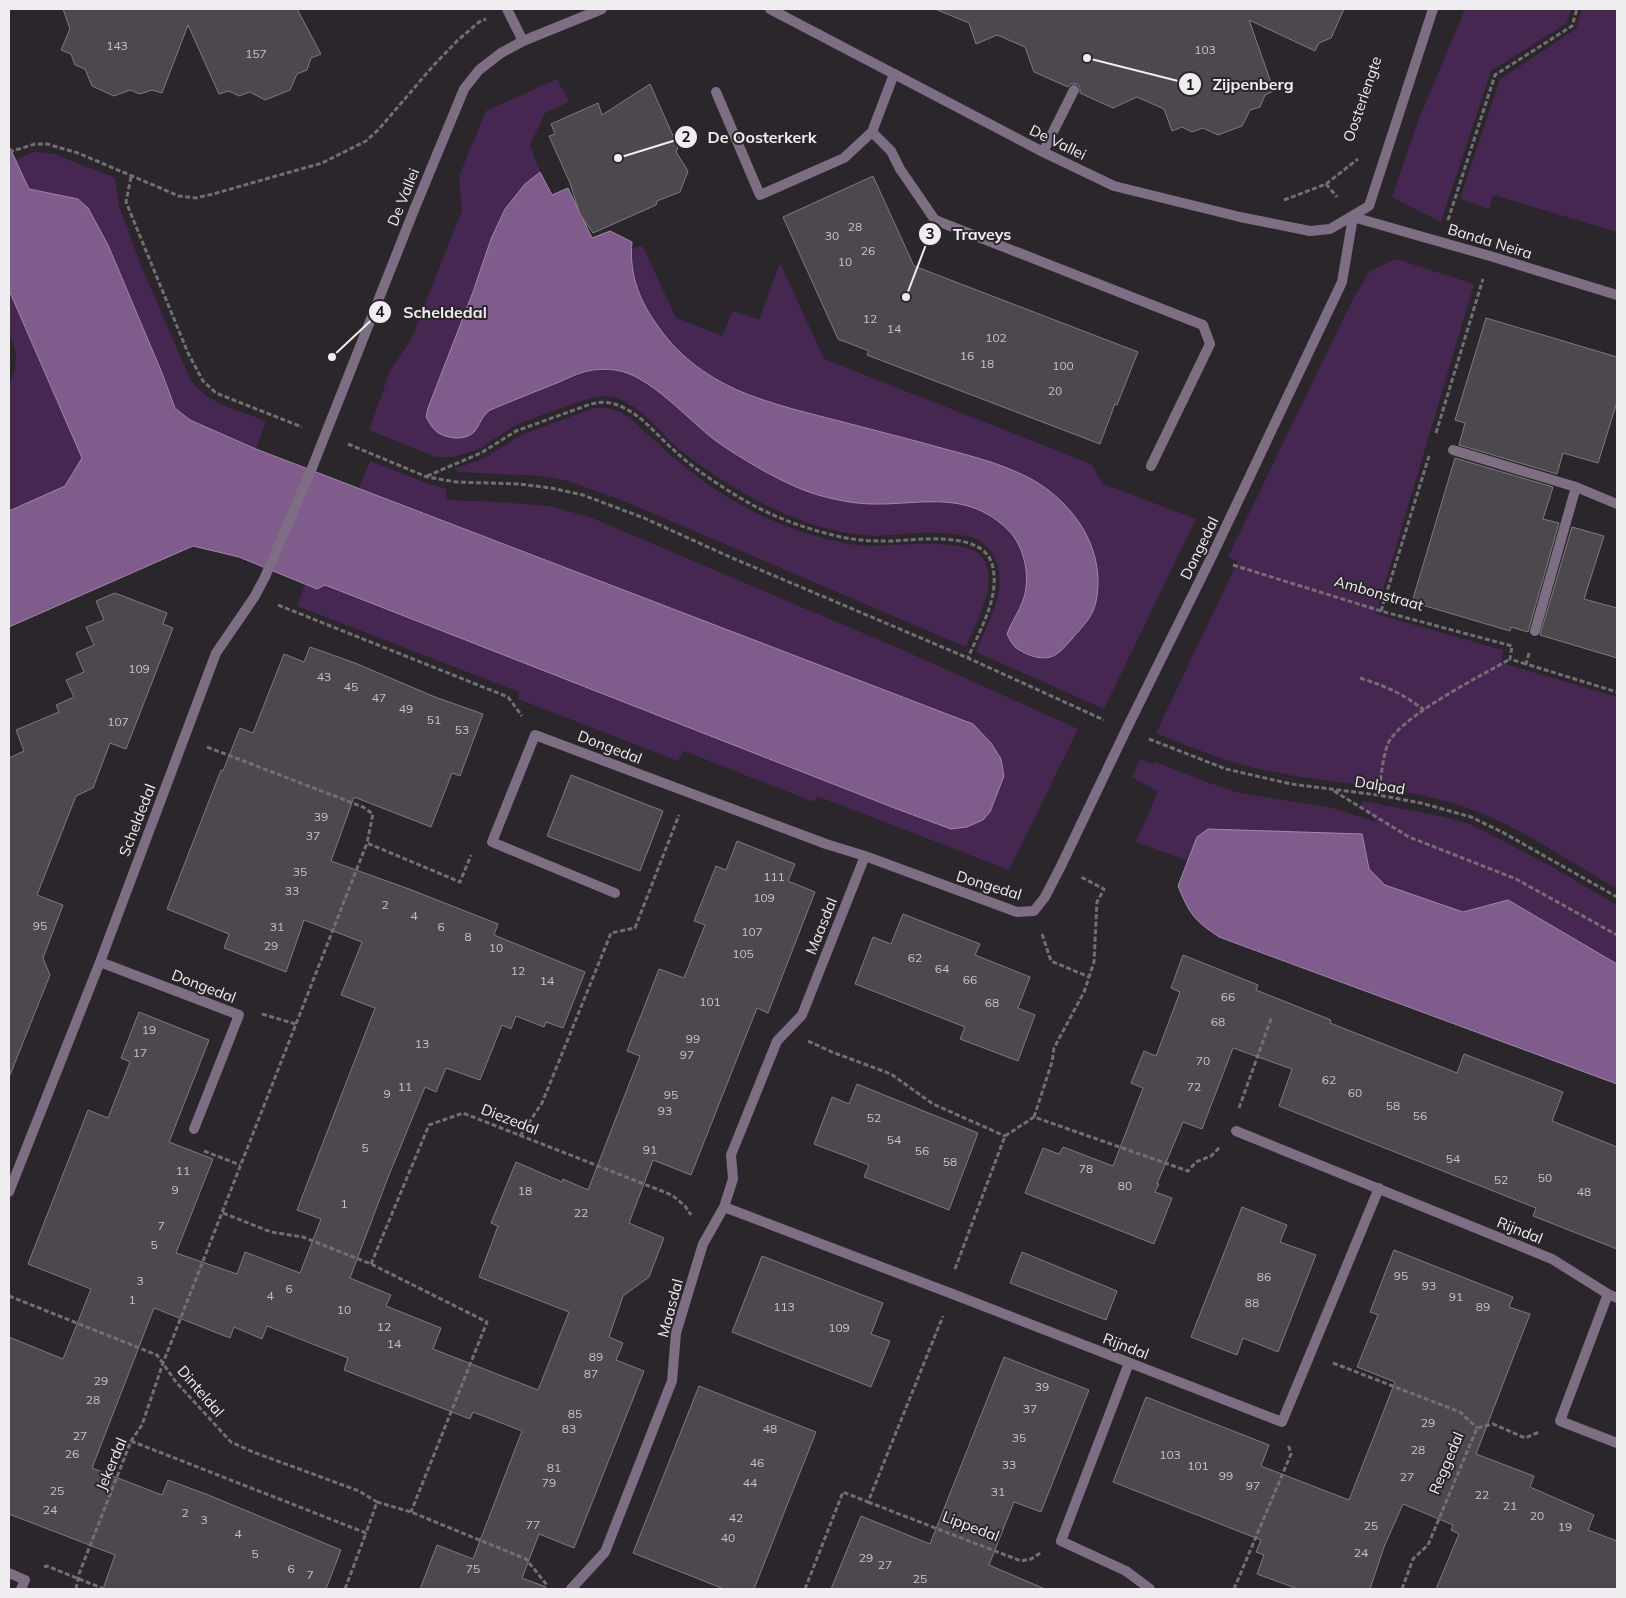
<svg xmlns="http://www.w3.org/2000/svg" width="1626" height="1598" font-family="Mulish,sans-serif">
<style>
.green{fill:#462751}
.water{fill:#7f5c8b;stroke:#a188a9}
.building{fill:#4c484d;stroke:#7e7a80}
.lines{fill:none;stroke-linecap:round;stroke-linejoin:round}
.path{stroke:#726e73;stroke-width:3;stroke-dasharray:5 2.5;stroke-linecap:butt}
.service{stroke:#7d6e83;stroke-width:10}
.minor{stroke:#7d6e83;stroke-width:10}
.labels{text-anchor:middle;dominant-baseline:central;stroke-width:4;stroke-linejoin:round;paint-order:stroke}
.number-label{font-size:12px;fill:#c7c4c7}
.street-label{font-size:15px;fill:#f0edf0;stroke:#2a262b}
.leader{fill:none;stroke:#f0edf0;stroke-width:2}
.callout-dot{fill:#f0edf0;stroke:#2a262b;stroke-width:2}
.mark-label{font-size:15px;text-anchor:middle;font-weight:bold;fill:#111}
.callout-label{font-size:16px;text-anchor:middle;font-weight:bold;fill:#f0edf0;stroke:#2a262b;stroke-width:4;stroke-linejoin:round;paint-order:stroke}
</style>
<rect width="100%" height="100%" fill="#2a262b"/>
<path class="green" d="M1465,9H1571L1567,23L1491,71L1441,222L1392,197L1418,121Z
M1582,9H1617V232L1493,195L1489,209L1460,199L1500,79L1576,29Z
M557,79L569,102L545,113L530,145L540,172L525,184L491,239L473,292L474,432L482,417L490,410L589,371L615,370L635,376L649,384L716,440L753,464L870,504L937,501L965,504L989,516L1008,530L1017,543L1026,564V583L1023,600L1011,622L1014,647C1053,669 1057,654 1083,626L1069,508L1033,481L985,460L767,402L712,377L692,363L676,349L660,329L644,306L635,281L630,256L631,250L642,245L676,318L722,336L733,311L759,320L780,263L824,359L1091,464L1103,484L1196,519L1104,709L976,652C982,636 991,620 996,603C1004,579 999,548 974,538C961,533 932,532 917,533C900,534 882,537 864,535C823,532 780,514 744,493C722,481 701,466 681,451C661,434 639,403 613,397C605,395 596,397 587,399L517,424L479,449L454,457H436L369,430L390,371L411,340L462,210L459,176L486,111Z
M38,152L54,154L115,178L119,206L142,268L191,381C209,404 240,411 266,421L256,449L190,420L175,408L162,373L108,245L88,208L78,199L29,189L16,160L31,153Z
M1396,259L1474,284L1376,614L1503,650L1502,663L1617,697V889C1564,858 1509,819 1449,802C1389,785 1324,783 1263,770C1226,762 1191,747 1156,733L1238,561L1228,557L1353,299L1370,271Z
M9,290L83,458L65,486L9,511V386L15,369L16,352L9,332Z
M594,408C610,407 616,410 629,417C649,435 668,454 689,470C728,502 778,527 827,539C839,542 852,545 865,546C891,547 962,537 980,555C1002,578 976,623 966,647L619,499L568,481L542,476L458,472L454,469L483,459L521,435Z
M370,461L429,484L446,489L447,500L500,502L550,506L592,518L905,651L1078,729L1009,870L817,796L814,802L684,751L678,761L518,699L519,692L297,606L305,585L317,589L325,585L897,809L1004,776C999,749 991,743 973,724L359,488Z
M1140,759L1153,764L1155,762L1212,784L1239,793L1332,808L1377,822L1361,805L1363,801L1444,817L1470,824L1545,863L1617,905V964L1508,900L1463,912L1385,885L1369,869L1197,837L1189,861L1136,842L1158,792L1132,777Z"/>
<path class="water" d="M9,146L29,189L78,199L88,208L108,245L162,373L175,408L190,420L256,449L973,724L991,743L1001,759L1004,776L990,812L983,820L967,827L951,829L897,809L325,585L317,589L239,557L193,546L9,627V511L65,486L82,458L9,290Z
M540,172L552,195L568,188L592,238L610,231L632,242C629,271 638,298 655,322C700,389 766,402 839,421C874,430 909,439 945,449C975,457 1006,465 1033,480C1069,501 1097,537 1098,580C1098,590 1097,602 1093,611C1089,621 1079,630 1072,639C1067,644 1061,652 1055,655C1044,662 1025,655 1015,647C1012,644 1009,638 1007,634C1011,622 1019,612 1023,600C1031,578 1025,547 1008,530C966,489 922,505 872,504C852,504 820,497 801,489C772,477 742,459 716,441C688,420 649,374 615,370C607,369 596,369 588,371C578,373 567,379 557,383C534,392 512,401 490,410C480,418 481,424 474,432C465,441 447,439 437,432C432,428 429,422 426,417L428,408L473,292L491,239L505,209L525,184Z
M1208,829L1362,834L1369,869L1385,885L1463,912L1508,900L1617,964V1084L1219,937C1194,920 1190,915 1178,886L1197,837Z"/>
<path class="building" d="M63,9H297L321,54L311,58L307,70L297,74L290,90L265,100L250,92L239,96L229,91L219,94L188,25L162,93L152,90L140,94L130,90L114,96L92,86L85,69L75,65L71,54L61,50L70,29Z
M935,9H1344L1331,38L1319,43L1315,51L1249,20L1274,91L1265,95L1260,107L1250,110L1242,126L1218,135L1203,128L1192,132L1182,127L1172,131L1164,109L1137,97L1113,108L1080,93V87L1077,84H1071L1068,87L1034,72L1025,47L997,35L976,44L969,23Z
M650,84L678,147L676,152L688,171L680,192L657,201L656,205L593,233L580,214L570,183L549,136L555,134L551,124L598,103L602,115Z
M873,176L914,266L1138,352L1117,405L1115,404L1100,444L867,355L869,351L838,339L783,217Z
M1486,318L1617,357V402L1598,463L1563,453L1557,474L1459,445L1465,423L1455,420Z
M1455,458L1553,487L1543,519L1559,523L1528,632L1511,627L1510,631L1412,602Z
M1572,527L1604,536L1584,599L1617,608V658L1540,635Z
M115,593L167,613L163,624L173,628L126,749L110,743L93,788L76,796L37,895L63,905L43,958L50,975L10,1075H9V758L24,751L16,730L59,712L56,705L74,697L66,680L84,672L76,653L94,645L86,627L104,620L96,601Z
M310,647L355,663L435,697L483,714L460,776L452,773L431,827L354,797L331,861L409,889L498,924L494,935L585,972L563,1028L546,1022L544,1027L516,1016L511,1029L502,1025L480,1080L446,1068L436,1092L425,1087L387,1180L350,1278L391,1295L386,1306L441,1328L433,1349L538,1390L569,1312L479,1277L498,1226L491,1223L516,1162L562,1182L563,1179L588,1190L640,1056L627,1051L659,969L684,978L705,925L694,921L716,866L726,870L737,841L795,864L788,881L815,892L768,1013L757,1008L691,1175L653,1160L629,1223L664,1238L649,1277L623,1296L609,1337L623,1343L616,1360L644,1371L574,1548L539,1534L522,1578L546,1587L545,1589H420L437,1545L473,1559L522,1431L473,1412L470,1419L344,1370L348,1358L267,1326L262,1339L234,1327L230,1338L154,1308L92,1468L162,1495L168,1480L206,1494L341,1550L326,1589H103L115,1555L9,1514V1337L63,1359L91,1289L28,1264L88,1110L108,1118L130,1062L121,1058L139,1012L209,1040L169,1142L213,1159L176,1253L237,1274L245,1252L300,1273L321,1219L297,1210L375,1008L341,995L362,942L304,920L286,972L224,948L229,934L167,909L221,770L223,771L240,728L253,733L284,654L304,662Z
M571,775L663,811L640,871L547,836Z
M903,914L980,944L975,955L1030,977L1018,1008L1035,1015L1018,1061L960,1039L965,1027L855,984L873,937L891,944Z
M1183,955L1258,985L1256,990L1331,1020L1330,1023L1457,1073L1464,1054L1563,1092L1552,1121L1617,1147V1249L1533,1216L1536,1208L1279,1106L1292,1069L1233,1048L1202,1129L1183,1122L1157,1184H1159L1155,1192L1172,1198L1154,1244L1025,1193L1043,1148L1059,1154L1063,1147L1113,1166L1143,1088L1131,1083L1144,1051L1156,1056L1180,992L1171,988Z
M857,1084L978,1133L949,1210L864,1177L869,1165L814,1144L832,1097L849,1104Z
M1242,1207L1287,1225L1280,1242L1316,1255L1278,1352L1243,1338L1237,1355L1191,1337Z
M1394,1250L1513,1297L1509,1307L1530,1314L1476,1454L1534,1476L1530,1487L1594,1515L1588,1530L1617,1541V1589H1436L1459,1534L1451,1530L1453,1525L1403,1504L1384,1547L1370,1589H1298L1257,1574L1264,1555L1256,1552L1261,1540L1113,1482L1146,1397L1269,1445L1261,1466L1349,1500L1395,1382L1357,1367L1378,1315L1370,1312Z
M1022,1252L1117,1291L1106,1320L1010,1283Z
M762,1256L883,1303L871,1334L890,1341L871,1387L732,1332Z
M1004,1357L1089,1390L1041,1512L1014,1502L989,1565L1045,1589H831L861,1516L930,1544Z
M699,1386L816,1432L754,1589H724L633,1553Z"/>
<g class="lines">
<path class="path" d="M9,152L35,144H47L78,153L179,196L196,198L213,194L322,163L366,141L379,129L433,66L457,41L479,22L486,19
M131,177L126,202L188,353L203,381L216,393L302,427
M1326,184L1337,197
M1284,200L1326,184L1358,159
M1448,220L1495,75L1572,26L1577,9
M1436,433L1483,279
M348,444L427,477L456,482L519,484L551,488L583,495L644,518L730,557L968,658L1104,720
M427,476L481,453L516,431L591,404C603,401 613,402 624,408C644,417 659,438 676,452C694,469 716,483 737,496C771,517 808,530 846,538C861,541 876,541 892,541C918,540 982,530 992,564C1001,596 980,629 968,658
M1233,565L1381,611L1512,646L1510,659L1526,664
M278,605L508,697L522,716
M1381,611L1429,456
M1529,653L1526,664L1617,692
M1360,678C1385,686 1402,693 1424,710
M1149,739L1226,769L1291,784L1378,795L1421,803L1471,817L1502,832L1617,897
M207,747L363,807L373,814L367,843
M1334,791L1409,837L1516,879L1617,935
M1378,795C1381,780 1382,761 1387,746C1396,718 1483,675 1510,659
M1042,934L1051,961L1089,977
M262,1014L296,1024
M808,1041L832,1052L891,1074L933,1104L1005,1136
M1239,1108L1272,1016
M1034,1117L1052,1062L1054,1048L1084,992L1094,962L1097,902L1104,889L1081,877
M520,1136L542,1103L611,933L635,928L679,815
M1005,1136L1034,1117L1188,1171L1196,1162L1211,1156L1220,1147
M204,1151L240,1165
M223,1213L271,1232L303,1237L371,1264L487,1322L411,1512
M371,1264L429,1125L463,1113L672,1195L685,1206L691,1215
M955,1269L1005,1136
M9,1296L157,1355L176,1382L231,1442L253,1452L359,1491L377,1502
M1333,1363L1460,1412L1477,1428
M131,1441L366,1533L377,1502L411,1512L526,1559L547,1585
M868,1502L1021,1561L1031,1559L1042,1552
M44,1567L47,1566L104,1589
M76,1589L79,1574L131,1441L142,1425L163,1363L367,843L460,882L471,855
M345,1589L366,1533
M805,1589L843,1492L868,1502L943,1316
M1234,1589L1291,1454L1288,1444
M1402,1589L1413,1559L1428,1545L1477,1428L1493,1424L1525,1438L1539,1432"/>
<path class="service" d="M716,92L760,195L844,158L872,132L894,74
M872,132L891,151L900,169L935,220L1203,325L1210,344L1151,466"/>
<path class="minor" d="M507,9L523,41
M770,9L1043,152L1114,186L1240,217L1310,231L1330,229L1369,206L1433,9
M1043,152L1074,90
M1353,217L1490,256L1617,295
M1453,450L1576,487L1617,504
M1535,631L1576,487
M615,893L492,842L535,735L826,844L865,856L1017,912L1034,911L1045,897L1061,866L1126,730L1211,558L1342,282L1353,217
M100,962L239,1015L194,1129
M1236,1131L1552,1259L1608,1294L1617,1298
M9,1192L100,962L216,653L255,596L265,577L312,468L414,210L464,89L479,70L501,53L523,41L602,9
M724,1207L950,1293L1282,1422L1379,1188
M1608,1294L1560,1421L1617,1443
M1129,1363L1061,1541L1126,1571L1150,1589
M9,1573L25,1580L21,1589
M571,1589L605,1552L672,1381L676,1333L703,1244L724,1207L733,1179L731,1155L777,1041L802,1015L865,856"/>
</g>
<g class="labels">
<g class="number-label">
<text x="117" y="45">143</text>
<text x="1205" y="49">103</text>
<text x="256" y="53">157</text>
<text x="855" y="226">28</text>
<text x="832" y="235">30</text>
<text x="868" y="250">26</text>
<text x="845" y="261">10</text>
<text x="870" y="318">12</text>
<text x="894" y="328">14</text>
<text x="996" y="337">102</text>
<text x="967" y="355">16</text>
<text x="987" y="363">18</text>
<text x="1063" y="365">100</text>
<text x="1055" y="390">20</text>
<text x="139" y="668">109</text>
<text x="324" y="676">43</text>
<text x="351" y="686">45</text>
<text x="379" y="697">47</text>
<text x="406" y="708">49</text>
<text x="434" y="719">51</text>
<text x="118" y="721">107</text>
<text x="462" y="729">53</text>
<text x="321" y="816">39</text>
<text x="313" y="835">37</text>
<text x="300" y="871">35</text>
<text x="774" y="876">111</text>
<text x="292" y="890">33</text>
<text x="764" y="897">109</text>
<text x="385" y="904">2</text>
<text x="414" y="915">4</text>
<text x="40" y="925">95</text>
<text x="277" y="926">31</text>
<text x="441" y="926">6</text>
<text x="752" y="931">107</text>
<text x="468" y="936">8</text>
<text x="271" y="945">29</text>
<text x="496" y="947">10</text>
<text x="743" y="953">105</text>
<text x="915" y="957">62</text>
<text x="942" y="968">64</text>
<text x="518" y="970">12</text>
<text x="970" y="979">66</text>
<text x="547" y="980">14</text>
<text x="1228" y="996">66</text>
<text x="710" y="1001">101</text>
<text x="992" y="1002">68</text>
<text x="1218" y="1021">68</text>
<text x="149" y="1029">19</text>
<text x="693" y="1038">99</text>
<text x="422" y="1043">13</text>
<text x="140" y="1052">17</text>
<text x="687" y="1054">97</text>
<text x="1203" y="1060">70</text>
<text x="1329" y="1079">62</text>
<text x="405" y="1086">11</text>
<text x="1194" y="1086">72</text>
<text x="1355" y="1092">60</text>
<text x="387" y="1093">9</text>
<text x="671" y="1094">95</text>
<text x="1393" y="1105">58</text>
<text x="665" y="1110">93</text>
<text x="1420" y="1115">56</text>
<text x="874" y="1117">52</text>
<text x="894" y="1139">54</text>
<text x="365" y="1147">5</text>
<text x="650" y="1149">91</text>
<text x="922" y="1150">56</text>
<text x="1453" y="1158">54</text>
<text x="950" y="1161">58</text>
<text x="1086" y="1168">78</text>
<text x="183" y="1170">11</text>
<text x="1545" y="1177">50</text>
<text x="1501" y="1179">52</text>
<text x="1125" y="1185">80</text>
<text x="175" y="1189">9</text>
<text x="525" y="1190">18</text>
<text x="1584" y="1191">48</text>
<text x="344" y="1203">1</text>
<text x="581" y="1212">22</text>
<text x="161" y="1225">7</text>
<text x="154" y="1244">5</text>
<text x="1401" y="1275">95</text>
<text x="1264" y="1276">86</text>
<text x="140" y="1280">3</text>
<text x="1429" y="1285">93</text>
<text x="289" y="1288">6</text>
<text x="270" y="1295">4</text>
<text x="1456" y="1296">91</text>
<text x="132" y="1299">1</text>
<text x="1252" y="1302">88</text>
<text x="784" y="1306">113</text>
<text x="1483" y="1306">89</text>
<text x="344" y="1309">10</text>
<text x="384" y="1326">12</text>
<text x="839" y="1327">109</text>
<text x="394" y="1343">14</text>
<text x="596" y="1356">89</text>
<text x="591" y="1373">87</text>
<text x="101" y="1380">29</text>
<text x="1042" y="1386">39</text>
<text x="93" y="1399">28</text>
<text x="1030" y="1408">37</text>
<text x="575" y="1413">85</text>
<text x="1428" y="1422">29</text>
<text x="569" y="1428">83</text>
<text x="770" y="1428">48</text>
<text x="80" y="1435">27</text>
<text x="1019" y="1437">35</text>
<text x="1418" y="1449">28</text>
<text x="72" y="1453">26</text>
<text x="1170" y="1454">103</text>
<text x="757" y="1462">46</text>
<text x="1009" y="1464">33</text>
<text x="1198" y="1465">101</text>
<text x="554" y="1467">81</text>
<text x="1226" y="1475">99</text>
<text x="1407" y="1476">27</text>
<text x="549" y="1482">79</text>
<text x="750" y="1482">44</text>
<text x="1253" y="1485">97</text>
<text x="57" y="1490">25</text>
<text x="998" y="1491">31</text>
<text x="1482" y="1494">22</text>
<text x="1510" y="1505">21</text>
<text x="50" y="1509">24</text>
<text x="185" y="1512">2</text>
<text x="1537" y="1515">20</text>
<text x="736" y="1517">42</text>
<text x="204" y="1519">3</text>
<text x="533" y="1524">77</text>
<text x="1371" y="1525">25</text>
<text x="1565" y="1526">19</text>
<text x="238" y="1533">4</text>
<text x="728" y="1537">40</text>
<text x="1361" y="1552">24</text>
<text x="255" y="1553">5</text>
<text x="866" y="1557">29</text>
<text x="885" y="1564">27</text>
<text x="291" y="1568">6</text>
<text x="473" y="1568">75</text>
<text x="310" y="1574">7</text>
<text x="920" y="1578">25</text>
</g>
<g class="street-label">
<text transform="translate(1362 99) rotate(-71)">Oosterlengte</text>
<text transform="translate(1058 142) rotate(26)">De Vallei</text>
<text transform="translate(403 197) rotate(-68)">De Vallei</text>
<text transform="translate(1490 241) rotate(17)">Banda Neira</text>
<text transform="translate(1199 548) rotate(-64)">Dongedal</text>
<text transform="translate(1379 593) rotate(16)">Ambonstraat</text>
<text transform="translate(610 747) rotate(21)">Dongedal</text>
<text transform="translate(1380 785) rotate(9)">Dalpad</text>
<text transform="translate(137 820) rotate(-69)">Scheldedal</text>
<text transform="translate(989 885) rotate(17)">Dongedal</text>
<text transform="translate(821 926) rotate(-68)">Maasdal</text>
<text transform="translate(204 986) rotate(21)">Dongedal</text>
<text transform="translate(510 1119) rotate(21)">Diezedal</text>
<text transform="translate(1520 1230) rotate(22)">Rijndal</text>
<text transform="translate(670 1308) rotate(-75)">Maasdal</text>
<text transform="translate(1126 1346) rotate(21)">Rijndal</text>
<text transform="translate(201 1391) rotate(49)">Dinteldal</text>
<text transform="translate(1446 1463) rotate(-67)">Reggedal</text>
<text transform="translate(111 1464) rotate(-67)">Jekerdal</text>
<text transform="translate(971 1526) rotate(21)">Lippedal</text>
</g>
</g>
<path class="leader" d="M1087 58L1190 84M618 158L686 137M906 297L930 234M332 357L380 312"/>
<g class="callout-dot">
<circle cx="1087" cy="58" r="5"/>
<circle cx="618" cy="158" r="5"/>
<circle cx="906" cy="297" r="5"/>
<circle cx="332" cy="357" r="5"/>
<circle cx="1190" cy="84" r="12"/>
<circle cx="686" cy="137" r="12"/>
<circle cx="930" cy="234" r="12"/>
<circle cx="380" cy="312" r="12"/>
</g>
<g class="mark-label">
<text x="1190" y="90">1</text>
<text x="686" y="142">2</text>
<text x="930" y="239">3</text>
<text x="380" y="317">4</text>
</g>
<g class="callout-label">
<text x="1253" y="90">Zijpenberg</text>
<text x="762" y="143">De Oosterkerk</text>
<text x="982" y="240">Traveys</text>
<text x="445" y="318">Scheldedal</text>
</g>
<rect width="1626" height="1598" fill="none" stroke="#f0edf0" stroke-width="20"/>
</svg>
